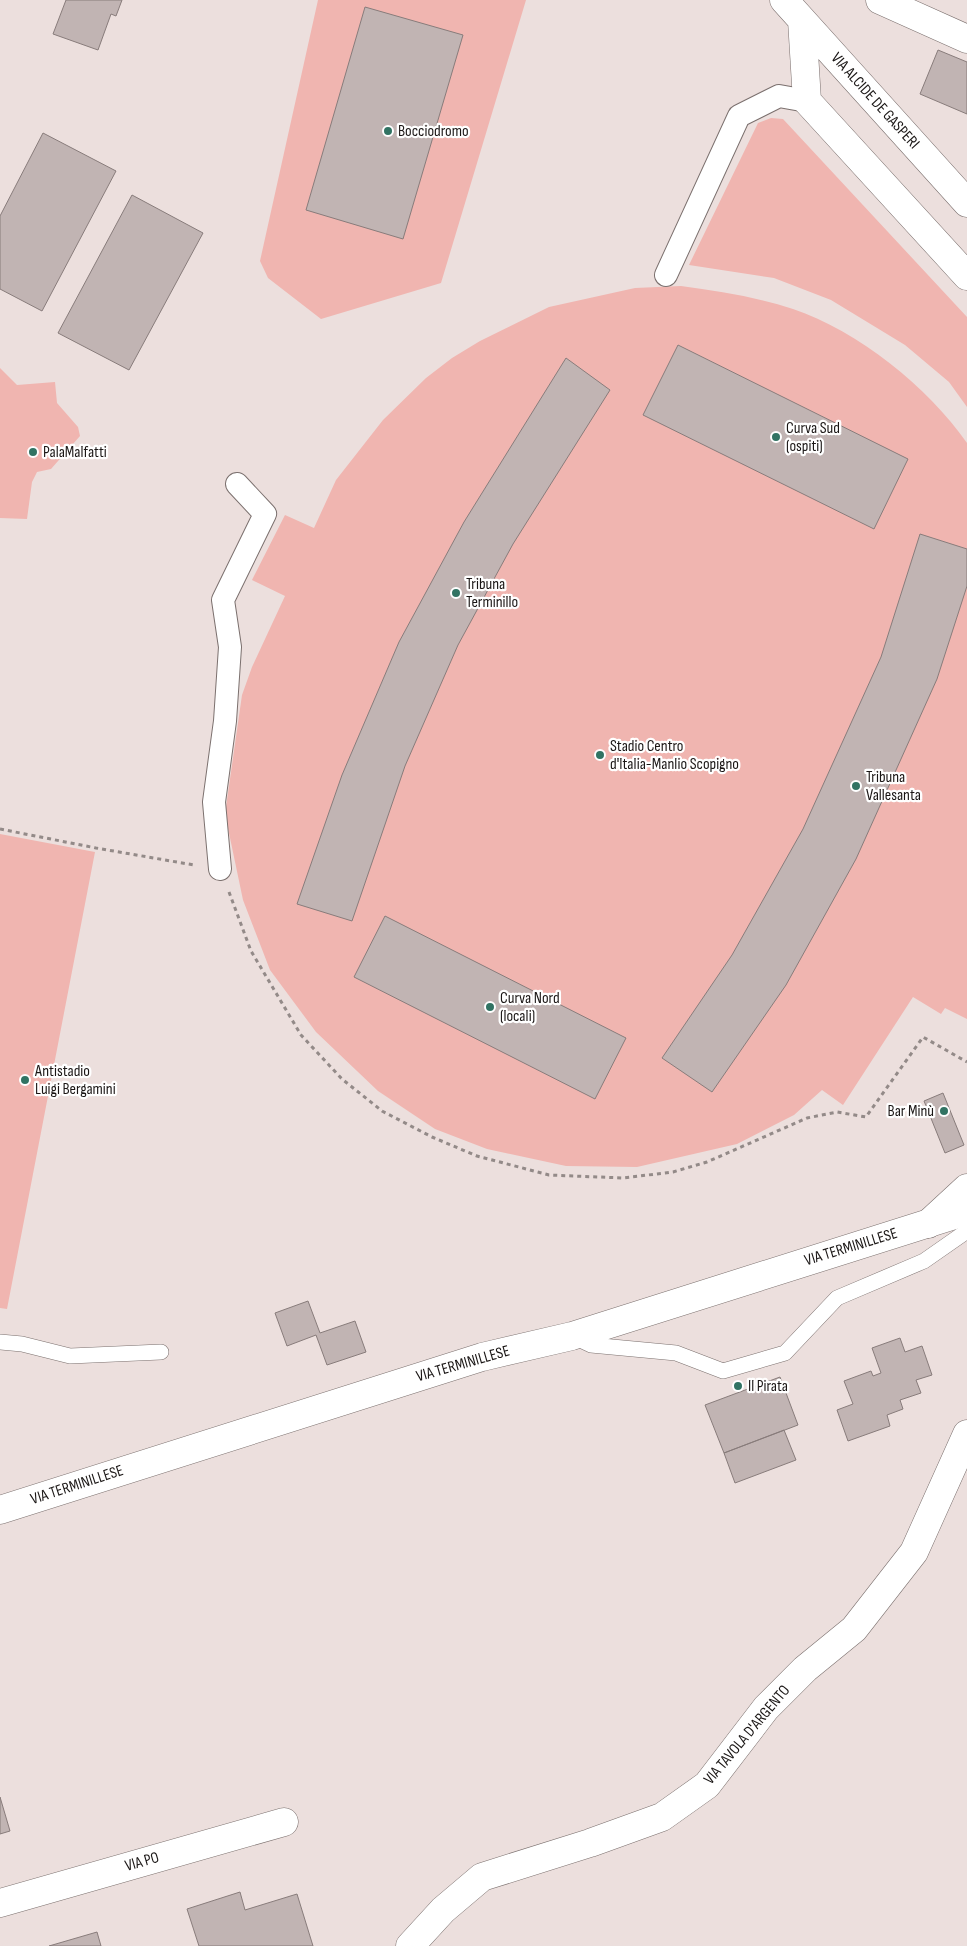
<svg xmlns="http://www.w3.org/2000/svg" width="967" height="1946" font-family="'Sofia Sans Condensed',sans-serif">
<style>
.green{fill:#f0b5b0}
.building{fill:#c1b4b3;stroke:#887c7b}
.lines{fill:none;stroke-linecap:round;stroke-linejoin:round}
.service-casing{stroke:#7b706e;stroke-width:16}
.pedestrian-casing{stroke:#7b706e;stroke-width:24}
.minor-casing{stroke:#7b706e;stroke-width:29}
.tertiary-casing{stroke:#7b706e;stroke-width:29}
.secondary-casing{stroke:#7b706e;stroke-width:29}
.path{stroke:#938a88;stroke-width:3;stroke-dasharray:4 4;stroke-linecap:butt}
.service{stroke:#fff;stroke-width:15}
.pedestrian{stroke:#fff;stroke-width:22}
.minor{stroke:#fff;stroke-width:28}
.tertiary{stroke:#fff;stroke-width:28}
.secondary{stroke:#fff;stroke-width:28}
.poi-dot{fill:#317363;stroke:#fff;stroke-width:2}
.labels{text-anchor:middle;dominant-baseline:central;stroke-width:4.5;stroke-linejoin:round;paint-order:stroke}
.street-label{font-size:16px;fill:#1a1615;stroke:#fff}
.poi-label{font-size:16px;fill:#1a1615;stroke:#fff;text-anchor:start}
</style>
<rect width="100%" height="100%" fill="#ecdfdd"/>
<path class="green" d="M318,0H526L441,283L321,319L268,278L260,261Z
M771,118L783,119L967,317V407L949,382L905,345L831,300L774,278L689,265L758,123Z
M681,286C719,291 757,297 793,309C858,331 928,387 967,443V1019L945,1008L941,1014L913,997L843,1105L822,1090L794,1115L737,1144L637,1167L566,1166L487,1149L435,1129L378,1091L316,1032L270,970L243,900L225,814L242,695L252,667L285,596L252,580L285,515L314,528L336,480L383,420L426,378L452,358L480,341L549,307L635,288Z
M0,368L17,385L55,382L57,403L78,427L80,436L51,469L37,472L32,482L27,519L0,518Z
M0,834L95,852L7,1309L0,1308Z"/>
<path class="building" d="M66,0H122L116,16L111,14L98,50L53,34Z
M365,7L463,35L403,239L306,210Z
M938,50L967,62V114L920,94Z
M43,133L116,171L42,311L0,289V216Z
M132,195L203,233L129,370L58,333Z
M678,345L908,459L874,529L643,415Z
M566,358L610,390L513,544L458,645L405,766L352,921L297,904L342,775L399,642L464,522Z
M920,534L967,549V586L937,679L856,859L786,985L712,1092L662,1058L732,955L803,829L881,657Z
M385,916L626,1038L595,1099L354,977Z
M943,1093L964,1145L945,1153L924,1101Z
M308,1301L320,1333L355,1321L366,1352L327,1365L316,1335L287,1346L275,1313Z
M900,1338L905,1352L922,1346L932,1375L916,1380L921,1393L900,1400L903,1409L887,1415L890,1426L848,1441L837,1410L853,1404L844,1381L871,1371L873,1376L881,1373L872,1348Z
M780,1377L798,1425L724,1453L705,1405Z
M784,1430L796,1460L735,1483L724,1453Z
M0,1797L10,1831L0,1834Z
M240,1892L245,1910L297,1894L313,1946H199L187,1909Z
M97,1932L101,1946H49Z"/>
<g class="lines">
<defs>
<path id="service" d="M574,1337L591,1345L676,1353L723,1371L785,1353L837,1298L924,1261L967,1231
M0,1342L22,1344L70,1356L161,1352"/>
<path id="pedestrian" d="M666,275L739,116L779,96L807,101
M220,869L214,802L225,721L230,647L223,600L265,514L237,484"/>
<path id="minor" d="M880,0L967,39
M0,1903L284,1822
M410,1946L443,1910L482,1877L590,1843L662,1817L707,1785L766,1708L805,1669L854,1629L914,1552L967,1434"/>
<path id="tertiary" d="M784,0L967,203
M802,20L807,101L967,276
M928,1224L967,1188"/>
<path id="secondary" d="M0,1510L482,1357L572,1336L967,1211"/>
</defs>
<use href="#service" class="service-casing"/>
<use href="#pedestrian" class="pedestrian-casing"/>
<use href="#minor" class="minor-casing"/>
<use href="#tertiary" class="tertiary-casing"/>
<use href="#secondary" class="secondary-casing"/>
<path class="path" d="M0,829L96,848L194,865
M229,892L251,951L301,1035L342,1079L382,1111L432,1137L477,1156L549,1175L623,1178L673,1172L707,1162L807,1118L837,1112L866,1117L923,1037L967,1062"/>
<use href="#service" class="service"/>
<use href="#pedestrian" class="pedestrian"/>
<use href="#minor" class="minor"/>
<use href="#tertiary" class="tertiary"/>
<use href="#secondary" class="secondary"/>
</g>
<g class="poi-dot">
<circle cx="388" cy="131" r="5"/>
<circle cx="776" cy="437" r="5"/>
<circle cx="33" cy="452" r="5"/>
<circle cx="456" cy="593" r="5"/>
<circle cx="600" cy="755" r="5"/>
<circle cx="856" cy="786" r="5"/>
<circle cx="490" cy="1007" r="5"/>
<circle cx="25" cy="1080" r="5"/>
<circle cx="944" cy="1111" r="5"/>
<circle cx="738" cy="1386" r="5"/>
</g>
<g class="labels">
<g class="street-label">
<text transform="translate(875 101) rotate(48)">VIA ALCIDE DE GASPERI</text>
<text transform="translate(851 1247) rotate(-17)">VIA TERMINILLESE</text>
<text transform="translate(463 1364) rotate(-16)">VIA TERMINILLESE</text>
<text transform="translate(77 1485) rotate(-18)">VIA TERMINILLESE</text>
<text transform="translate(747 1735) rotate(-50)">VIA TAVOLA D'ARGENTO</text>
<text transform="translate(142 1862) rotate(-16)">VIA PO</text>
</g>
<g class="poi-label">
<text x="398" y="131">Bocciodromo</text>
<text x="786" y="428">Curva Sud<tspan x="786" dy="18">(ospiti)</tspan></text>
<text x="43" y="452">PalaMalfatti</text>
<text x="466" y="584">Tribuna<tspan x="466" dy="18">Terminillo</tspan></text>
<text x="610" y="746">Stadio Centro<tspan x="610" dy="18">d'Italia-Manlio Scopigno</tspan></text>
<text x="866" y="777">Tribuna<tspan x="866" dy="18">Vallesanta</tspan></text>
<text x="500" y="998">Curva Nord<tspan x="500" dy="18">(locali)</tspan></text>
<text x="35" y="1071">Antistadio<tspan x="35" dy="18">Luigi Bergamini</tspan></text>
<text x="934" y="1111" text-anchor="end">Bar Minù</text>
<text x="748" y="1386">Il Pirata</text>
</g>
</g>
</svg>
